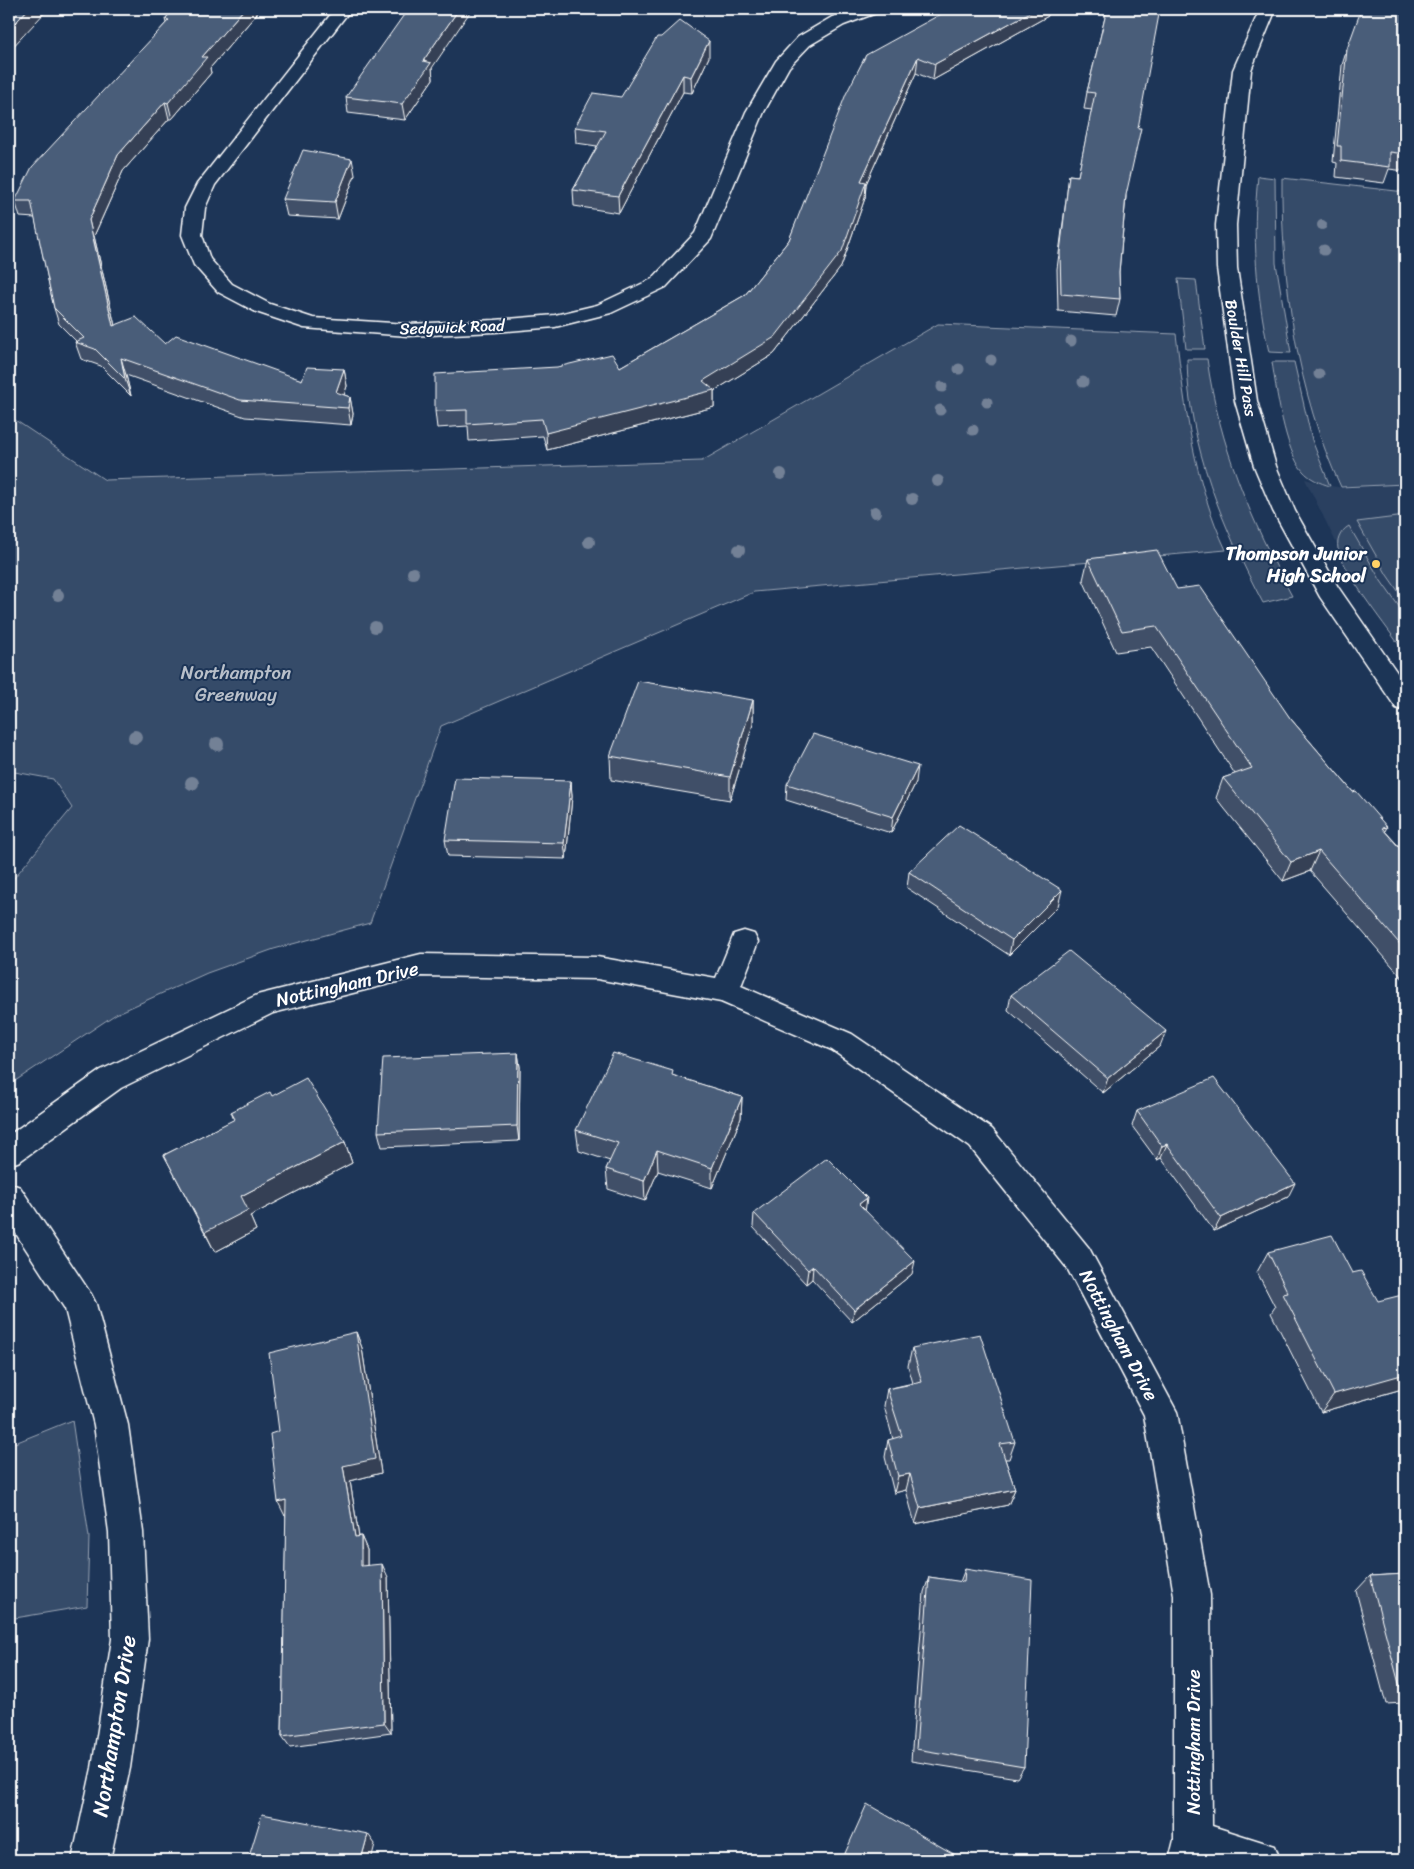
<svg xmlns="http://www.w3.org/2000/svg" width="1414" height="1869" font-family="Sriracha,sans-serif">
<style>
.built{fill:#2a4161}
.green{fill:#364b69;stroke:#9aa5b4}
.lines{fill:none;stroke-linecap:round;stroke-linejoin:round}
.minor-casing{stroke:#fff;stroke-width:3}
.tertiary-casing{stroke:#fff;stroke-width:3}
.minor{fill:#1d3557;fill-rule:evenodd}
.tertiary{fill:#1d3557;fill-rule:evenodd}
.tree{fill:#738196}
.wall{fill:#405068;stroke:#fff}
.shaded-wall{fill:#344155;stroke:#fff}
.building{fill:#4a5d79;stroke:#fff}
.poi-dot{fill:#ffd166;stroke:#1d3557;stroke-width:2}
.labels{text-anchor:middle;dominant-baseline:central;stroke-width:4;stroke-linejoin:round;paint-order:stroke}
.far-street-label{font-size:16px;fill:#fff;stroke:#1d3557}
.poi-label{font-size:19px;font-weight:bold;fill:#fff;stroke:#1d3557;text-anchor:end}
.park-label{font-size:19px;fill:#b9c0ca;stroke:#1d3557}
.street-label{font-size:19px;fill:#fff;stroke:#1d3557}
.near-street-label{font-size:22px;fill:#fff;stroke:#1d3557}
</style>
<rect width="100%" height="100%" fill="#1d3557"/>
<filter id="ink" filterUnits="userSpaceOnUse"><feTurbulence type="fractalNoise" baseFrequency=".02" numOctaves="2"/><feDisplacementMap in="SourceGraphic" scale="10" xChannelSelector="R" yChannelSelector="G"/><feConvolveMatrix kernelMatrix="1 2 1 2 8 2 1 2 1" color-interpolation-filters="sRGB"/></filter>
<g filter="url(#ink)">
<path class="built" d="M1305,479L1330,486L1346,488L1405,484V653L1353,577Z"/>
<path class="green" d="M1258,176L1275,178L1276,263L1291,353L1269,352C1256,293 1252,236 1258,176Z
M1282,178L1405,192V484L1341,487C1297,395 1281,279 1282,178Z
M1178,279L1196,280L1205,349H1186Z
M938,324L1176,334C1185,408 1194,482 1226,550L754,592L441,726L370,923L274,949L207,973L116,1014L9,1085V884L72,808L53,779L9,771V416L105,480L702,461Z
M1187,359H1207C1219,445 1251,521 1292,596L1263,603C1223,527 1188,445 1187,359Z
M1272,362H1294L1312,440L1330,486C1320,483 1310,479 1303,471C1285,452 1276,388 1272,362Z
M1405,516V601L1387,575L1357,522Z
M1349,526L1381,581L1405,615V653C1386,626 1350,582 1339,552C1335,542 1340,531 1349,526Z
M72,1420L89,1537L87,1606L9,1619V1425L15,1443Z"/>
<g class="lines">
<defs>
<path id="minor" d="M335,9H351L215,185L205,208L202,235L210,259L232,284L270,304L313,318L408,324L495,320L555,315L597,305L652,279L695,233L746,112L776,61L798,37L832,17L855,9H878L876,13L844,25L810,45L789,67L764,112L711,239L666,287L611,313L555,327L495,332L408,336L304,328L256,312L218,292L194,265L182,235L185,208L197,184Z
M744,931L754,934L758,942L741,986L852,1034L992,1129L1089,1248L1177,1412L1210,1595L1212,1826L1275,1846L1280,1860H1169L1174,1840V1595L1144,1415L1067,1268L970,1147L832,1050L721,1002L597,979L421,976L273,1013L121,1088L20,1161L9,1165V1135L101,1070L257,995L421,954L597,957L716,978L734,934Z
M9,1183L20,1187L91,1294L96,1304L128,1425L143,1532L148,1639L130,1768L110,1860H72L92,1768L112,1639L109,1532L94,1425L65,1309L9,1223Z"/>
<path id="tertiary" d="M1260,9H1276L1251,70L1236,225L1237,268L1257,401L1276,466L1295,511L1338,587L1405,684V711L1396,708L1320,597L1273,511L1254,466L1235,401L1217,268L1216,225L1233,70Z"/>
</defs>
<use href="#minor" class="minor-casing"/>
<use href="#tertiary" class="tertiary-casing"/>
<use href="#minor" class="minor"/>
<use href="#tertiary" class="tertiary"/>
</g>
<g class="tree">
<circle cx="1322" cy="225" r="5"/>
<circle cx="1324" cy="250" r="5.5"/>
<circle cx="1071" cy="341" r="5.5"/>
<circle cx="991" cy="360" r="5.5"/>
<circle cx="959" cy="369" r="5.5"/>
<circle cx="1319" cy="374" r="5.5"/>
<circle cx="1083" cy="382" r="5.5"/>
<circle cx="942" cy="387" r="5.5"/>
<circle cx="987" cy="402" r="5.5"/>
<circle cx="940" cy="410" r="5.5"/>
<circle cx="973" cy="430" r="5.5"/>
<circle cx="781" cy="474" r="6"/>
<circle cx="938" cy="481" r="6"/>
<circle cx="912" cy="499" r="6"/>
<circle cx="875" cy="512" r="6"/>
<circle cx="589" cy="542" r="6"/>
<circle cx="739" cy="550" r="6"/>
<circle cx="413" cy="573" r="6"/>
<circle cx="58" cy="595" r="6"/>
<circle cx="375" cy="627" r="6"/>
<circle cx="135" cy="737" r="7"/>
<circle cx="217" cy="744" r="7"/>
<circle cx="192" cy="783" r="7"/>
</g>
<path class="wall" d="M174,9H261L210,68L211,73L172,119H169L123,171L94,236L115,326L165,344L302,380L344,369L347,386L344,395L350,397L353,414L351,425L245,417L126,375L131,396L101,366L81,359L75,342L76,341L59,324L54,308L35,218L20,217L15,201L166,23L165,19Z
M1107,9L1126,197L1119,272L1120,299L1116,316L1058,311L1057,269L1067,192L1069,175L1078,176L1092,110L1084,109L1087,92Z
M1405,9V171L1389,169L1384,183L1336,177L1337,163L1333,162L1342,65L1347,49Z
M1048,16L933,80L916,73L866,184L865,198L841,267L774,354L714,391V407L547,450L543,436L469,441L468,426L437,428L435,411L620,367L745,295L789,240L866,55Z
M709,57L692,93L683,92L619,213L574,206L573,190L597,146L576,143L575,127Z
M432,68L433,79L405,120L348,113L346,97Z
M355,175L338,219L287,216L283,199Z
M1088,559L1177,589L1290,718L1353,792L1387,827L1385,831L1405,853V981L1310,871L1283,881L1216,798L1223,778L1235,774L1151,647L1116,652L1083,580Z
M753,700V724L730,800L611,780L610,756Z
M571,781L572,797L566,859L448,856L445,840Z
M916,782L891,833L786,800L787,784Z
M909,872L1058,906L1009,955L907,888Z
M1011,995L1160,1046L1103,1093L1008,1010Z
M518,1053L520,1067L519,1141L382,1147L378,1132Z
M674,1076L742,1097L741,1118L712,1188L658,1171L645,1201L608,1189L606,1169L610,1161L579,1151L576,1130Z
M272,1096L345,1142L352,1163L250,1216L256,1230L215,1252L164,1155L234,1120L231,1112Z
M1137,1111L1288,1197L1214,1231L1161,1158L1157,1160L1132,1126Z
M865,1210L912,1274L852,1322L812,1279L806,1284L753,1227L754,1213Z
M1268,1252L1402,1389L1321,1412L1271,1313L1275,1307L1257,1272Z
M356,1332L362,1348L381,1473L350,1481L359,1537L361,1536L367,1550V1566L388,1577L391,1733L290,1747L282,1736L286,1516H285L279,1431Z
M912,1348L1015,1442L1009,1459H1005L1015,1489L1008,1505L915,1524L906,1490L894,1493L885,1457L888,1440L893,1439L884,1406L887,1389L913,1383L908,1366Z
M965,1569L1024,1767L1017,1778L911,1761L924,1592L929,1577L960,1582Z
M1405,1574V1703L1386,1704L1356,1591L1370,1576Z"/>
<path class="shaded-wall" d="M28,9H48L9,51V30Z
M244,9H261L210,68L211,73L172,119L168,103L202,57Z
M459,9H472L432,68L433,79L405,120L402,104L423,61Z
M1036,9H1049L1048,16L933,80L935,64Z
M709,41V57L692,93L691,77Z
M918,57L916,73L866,184L865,198L841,267L774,354L714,391V407L547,450L546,433L703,381L861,181Z
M683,75V92L619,213L618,196Z
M165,102L169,119L123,171L94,236L119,343L113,326L89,220L118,155Z
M352,159L355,175L338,219L335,202Z
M121,358L126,375L131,396L125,379Z
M344,369L347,386L340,408L336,392Z
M350,397L353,414L351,425L348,408Z
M753,700V724L730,800V777Z
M918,766L916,782L891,833L893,817Z
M571,781L572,797L566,859L564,843Z
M1319,851L1310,871L1283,881L1291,862Z
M1062,890L1058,906L1009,955L1012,940Z
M1166,1031L1160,1046L1103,1093L1108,1078Z
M518,1053L520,1067L519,1141L517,1126Z
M742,1097L741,1118L712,1188V1168Z
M345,1142L352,1163L250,1216L256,1230L215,1252L205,1232L241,1196Z
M1167,1144L1161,1158L1157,1160L1162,1146Z
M657,1150L658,1171L645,1201L644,1181Z
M1295,1183L1288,1197L1214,1231L1221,1218Z
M867,1198L865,1212L859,1204Z
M915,1261L912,1274L852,1322L854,1310Z
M813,1266L812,1279L806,1284L808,1270Z
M356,1332L362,1348L381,1473L350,1481L361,1550V1536L367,1550V1579L361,1566L355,1537L343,1466Z
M1405,1369V1385L1402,1389L1321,1412L1334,1394Z
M910,1474L906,1490L894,1493L898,1476Z
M1015,1489L1008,1505L915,1524L920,1508Z
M286,1500L294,1514L285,1516L278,1502Z
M382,1564L388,1577L391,1733L384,1723Z
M368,1834L375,1844L371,1860H361Z"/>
<path class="building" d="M9,9H28L9,30Z
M174,9H244L202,57H207L168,103L165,102L118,155L89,220L113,326L136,317L165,344L176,335L302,380L307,367L344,369L336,392L350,397L348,408L240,400L121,358L125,379L95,349L75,342L84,338L54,308L31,201H15L32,167L169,20L165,19Z
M408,9H459L423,61L431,63L402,104L346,97Z
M971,9H1036L935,64L918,57L861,181L866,182L842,251L775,337L703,381L714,390L546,433L542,419L467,424V410L435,411V374L557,367L612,354L620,367L745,295L789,240L846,94L866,55L941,14Z
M1107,9H1160L1138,128H1141L1126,195L1119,272L1120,299L1061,294L1060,252L1069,175L1078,176L1095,93L1087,92Z
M1363,9H1405V154L1390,152V167L1341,161V146H1337L1347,49L1360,13Z
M680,20L709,41L691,77L683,75L618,196L573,190L606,131L575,127L593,93L621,97L657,37H661Z
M303,150L352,159L335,202L283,199Z
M1157,550L1177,589L1200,586L1290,718L1353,792L1356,791L1387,827L1382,828L1405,854V950L1319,851L1291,862L1223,778L1252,768L1156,626L1122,631L1088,559Z
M638,681L753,700L730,777L610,756Z
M813,734L918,766L893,817L787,784Z
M455,778L571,781L564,843L445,840Z
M959,825L1062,890L1012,940L909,872Z
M1069,951L1166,1031L1108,1078L1011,995Z
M518,1053L517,1126L378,1132L383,1058Z
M613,1053L673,1071L672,1075L742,1097L712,1168L657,1150L644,1181L606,1169L618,1143L576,1130Z
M306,1078L345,1142L241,1196L248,1210L205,1232L164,1155L235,1119L231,1112L270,1092L272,1096Z
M1214,1078L1295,1183L1221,1218L1167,1144L1162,1146L1137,1111Z
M827,1158L867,1198L859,1204L915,1261L854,1310L813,1266L808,1270L754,1213Z
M1332,1235L1352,1273L1361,1271L1378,1301L1402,1295L1405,1301V1374L1334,1394L1283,1294L1288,1293L1268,1252Z
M356,1332L375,1459L343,1466L355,1537L361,1536V1566L382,1564L384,1723L282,1736L286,1500L278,1502L270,1434L279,1431L269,1353Z
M980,1334L1015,1442L1000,1444L1015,1489L920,1508L910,1474L898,1476L888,1440L902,1436L887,1389L922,1382L912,1348Z
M965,1569L1032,1580L1024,1767L916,1749L929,1577L964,1582Z
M1405,1574V1691H1401L1370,1576Z
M867,1804L964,1860H842Z
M262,1814L368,1834L361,1860H248Z"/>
</g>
<circle class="poi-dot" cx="1376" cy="564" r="5"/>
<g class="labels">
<g class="far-street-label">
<text transform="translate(452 327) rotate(-2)">Sedgwick Road</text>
<text transform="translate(1241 358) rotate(80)">Boulder Hill Pass</text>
</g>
<g class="poi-label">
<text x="1366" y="553">Thompson Junior<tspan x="1366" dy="22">High School</tspan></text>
</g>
<g class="park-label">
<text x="236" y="672">Northampton<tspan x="236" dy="22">Greenway</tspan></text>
</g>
<g class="street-label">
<text transform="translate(347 984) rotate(-13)">Nottingham Drive</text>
<text transform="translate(1119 1335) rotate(62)">Nottingham Drive</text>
<text transform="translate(1193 1742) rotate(-90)">Nottingham Drive</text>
</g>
<g class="near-street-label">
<text transform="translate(114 1726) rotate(-81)">Northampton Drive</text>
</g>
</g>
<rect width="1414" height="1869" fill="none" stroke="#1d3557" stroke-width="30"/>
<rect x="15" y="15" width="1384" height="1839" fill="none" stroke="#fff" stroke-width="2" filter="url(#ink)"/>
</svg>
